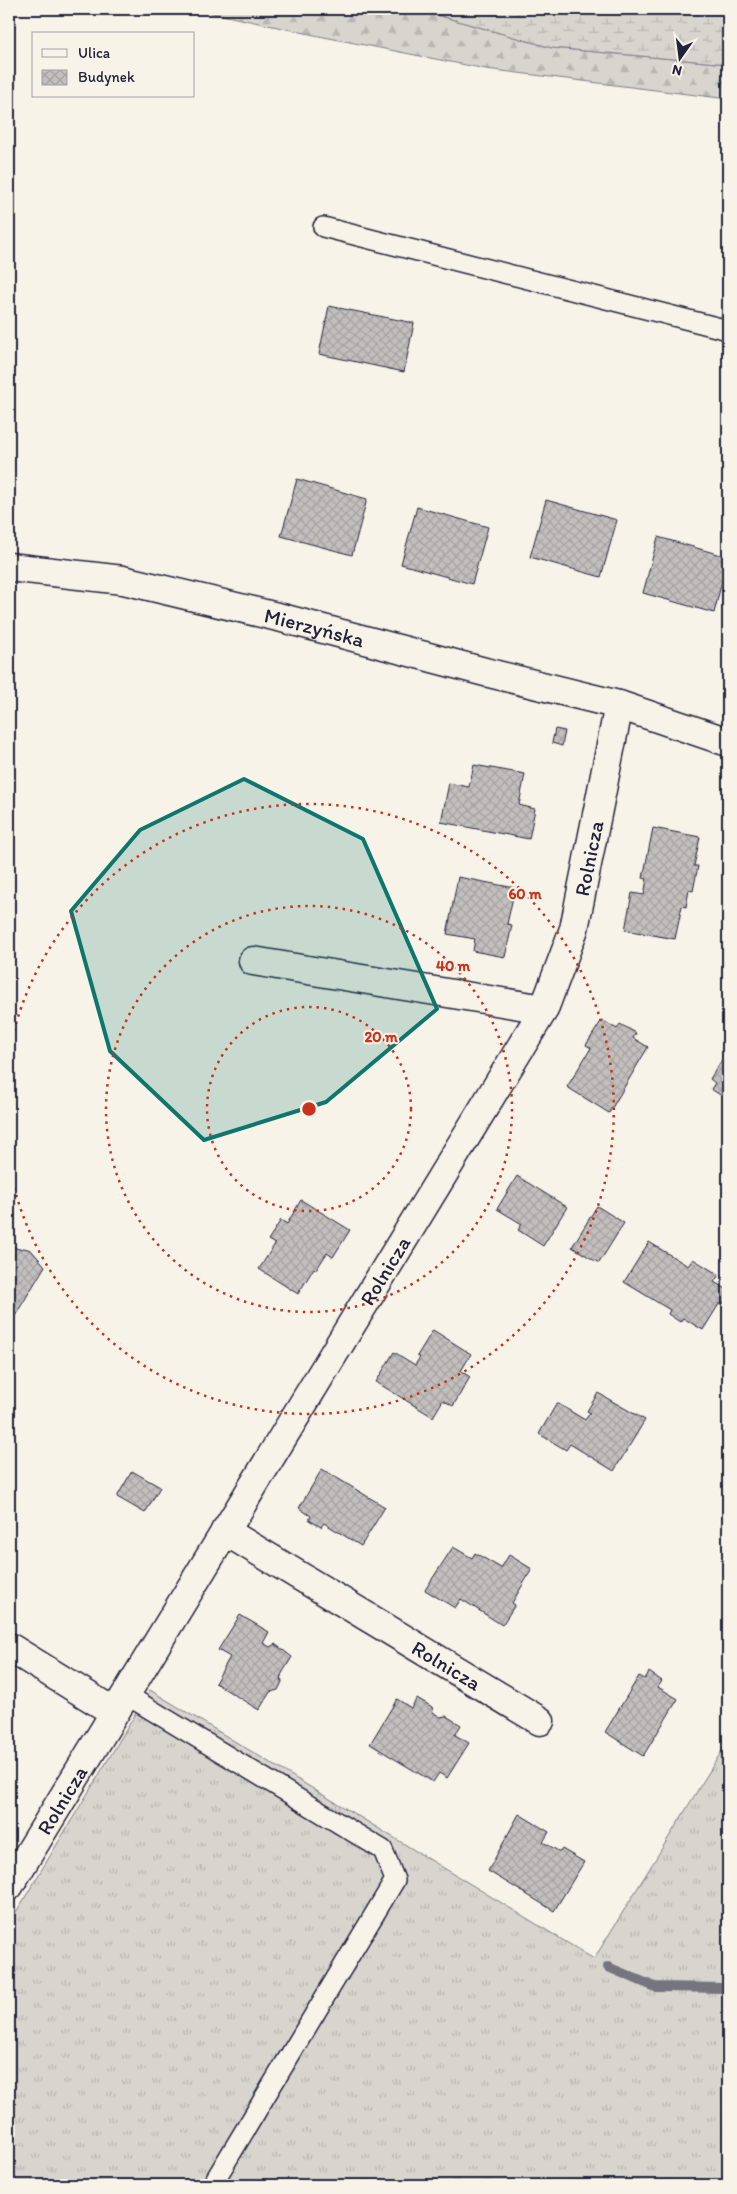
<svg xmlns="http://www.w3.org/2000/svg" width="737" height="2194" font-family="Itim,sans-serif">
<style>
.grass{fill:url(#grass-tufts);stroke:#7d7c85}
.forest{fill:url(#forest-firs);stroke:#7d7c85}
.wetland{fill:url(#wetland-marsh);stroke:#7d7c85}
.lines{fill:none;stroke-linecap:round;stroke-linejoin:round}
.stream{stroke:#76747f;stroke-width:10}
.building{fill:url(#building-cross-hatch);stroke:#22223b}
.service-casing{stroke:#22223b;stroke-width:22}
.minor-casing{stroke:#22223b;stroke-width:31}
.service{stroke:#f7f3e8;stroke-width:19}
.minor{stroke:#f7f3e8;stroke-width:28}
.marked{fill:#0f766e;fill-opacity:0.2;stroke:#0f766e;stroke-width:4;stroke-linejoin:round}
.ring{fill:none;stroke:#c8321e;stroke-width:2.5;stroke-dasharray:2.5 5}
.labels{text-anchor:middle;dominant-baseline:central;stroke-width:4;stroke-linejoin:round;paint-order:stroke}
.street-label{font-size:21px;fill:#22223b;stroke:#f7f3e8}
.centre{fill:#c8321e;stroke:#f7f3e8;stroke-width:2.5}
.ring-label{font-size:15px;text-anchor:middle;font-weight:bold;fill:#c8321e;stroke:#f7f3e8;stroke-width:4;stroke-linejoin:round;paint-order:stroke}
</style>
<defs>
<pattern id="grass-tufts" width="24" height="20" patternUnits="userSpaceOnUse" patternTransform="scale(1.25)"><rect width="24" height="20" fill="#d8d5cf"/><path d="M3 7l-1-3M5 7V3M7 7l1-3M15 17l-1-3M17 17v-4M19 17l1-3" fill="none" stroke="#b9b7b3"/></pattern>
<pattern id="forest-firs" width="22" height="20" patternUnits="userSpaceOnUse" patternTransform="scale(1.25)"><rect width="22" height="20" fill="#d8d5cf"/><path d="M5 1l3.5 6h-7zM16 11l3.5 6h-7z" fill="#b9b7b3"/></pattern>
<pattern id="wetland-marsh" width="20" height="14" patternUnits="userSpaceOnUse" patternTransform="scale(1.25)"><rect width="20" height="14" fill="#d8d5cf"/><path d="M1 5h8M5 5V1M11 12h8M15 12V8" fill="none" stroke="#b9b7b3"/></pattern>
<pattern id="building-cross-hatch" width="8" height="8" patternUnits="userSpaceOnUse" patternTransform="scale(1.25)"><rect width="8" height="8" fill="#c2bfbd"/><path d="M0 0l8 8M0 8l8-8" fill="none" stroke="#a6a4a3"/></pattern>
</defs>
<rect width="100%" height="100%" fill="#f7f3e8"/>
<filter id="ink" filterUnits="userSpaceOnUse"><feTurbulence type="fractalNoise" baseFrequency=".02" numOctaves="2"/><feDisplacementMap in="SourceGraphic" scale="10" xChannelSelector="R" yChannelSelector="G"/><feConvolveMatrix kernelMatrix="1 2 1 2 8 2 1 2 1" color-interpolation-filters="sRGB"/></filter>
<g filter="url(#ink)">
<path class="grass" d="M150,1690L594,1959L728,1741V2185H9V1924Z"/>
<path class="forest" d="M194,9H416L552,48L728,64V99L486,69L319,36Z"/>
<path class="wetland" d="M416,9H728V64L552,48Z"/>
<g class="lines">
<path class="stream" d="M608,1967L655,1987L728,1988"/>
</g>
<path class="building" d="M329,306L414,323L404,372L319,354Z
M297,479L367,499L352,555L281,536Z
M546,500L617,520L601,577L530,557Z
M417,507L488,527L472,584L401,564Z
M658,537L728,557L714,613L643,593Z
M555,729L565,731L562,746L552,743Z
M474,765L525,774L519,805L535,809L529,839L441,822L449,783L469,787Z
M653,828L700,837L694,866H698L693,891L689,890L686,907L682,906L675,939L625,930L632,893L644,895L647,879L643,878Z
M458,877L515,888L507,924L512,925L505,957L473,951L475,939L447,934Z
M602,1020L617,1029L620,1024L636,1033L633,1038L648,1047L609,1113L567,1087L591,1048L586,1045Z
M723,1058L728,1062V1100L711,1089L715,1083L710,1079Z
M517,1176L567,1207L543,1246L518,1230L522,1224L497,1209Z
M301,1200L350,1230L333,1257L327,1253L316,1270L314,1268L298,1294L259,1269L275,1244L268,1240L281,1220L287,1224Z
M597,1206L624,1223L599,1263L572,1247Z
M649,1242L688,1266L693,1259L719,1275L714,1282L728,1290L724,1303L719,1304L703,1330L683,1318L680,1322L668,1314L670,1310L624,1282Z
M10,1244L18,1249L24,1248L31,1250L45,1266L9,1326Z
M433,1330L471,1354L461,1371L470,1377L453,1406L443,1400L433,1417L376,1382L394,1352L415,1365L420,1357L417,1356Z
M598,1393L645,1420L614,1471L570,1444L566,1450L539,1434L557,1403L585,1420L590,1413L587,1411Z
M322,1469L385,1507L361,1546L324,1523L321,1527L309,1520L311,1516L299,1508Z
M132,1471L160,1487L145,1513L117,1497Z
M453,1547L472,1558L475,1553L501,1568L509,1555L532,1569L512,1603L515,1605L502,1625L461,1599L455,1608L425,1590Z
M240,1615L269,1632L263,1643L270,1647L275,1644L292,1657L281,1675L282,1682L278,1690L270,1692L259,1710L215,1683L230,1657L218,1650Z
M649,1672L662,1681L658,1687L678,1699L643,1756L605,1732L639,1676L645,1679Z
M417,1698L432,1707L433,1712L440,1717L446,1716L461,1725L455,1735L469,1743L447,1778L439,1773L433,1782L370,1744L397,1699L411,1708Z
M519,1814L549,1832L543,1842L560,1852L562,1849L584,1862L554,1911L488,1871Z"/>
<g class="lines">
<defs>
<path id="service" d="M323,227L728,330
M125,1694L383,1850L395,1880L212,2185"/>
<g id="minor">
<path id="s1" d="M9,567L123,580L282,618L485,672L619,705L728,742"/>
<path d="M253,961L544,1009"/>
<path id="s2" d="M225,1531L540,1721"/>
<path d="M9,1647L114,1712"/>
<path id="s3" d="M9,1886L544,1009L574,929L619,705"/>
</g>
</defs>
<use href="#service" class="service-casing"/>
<use href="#minor" class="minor-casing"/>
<use href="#service" class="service"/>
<use href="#minor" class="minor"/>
</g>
</g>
<path class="marked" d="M244,779L363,839L437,1009L326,1102L204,1140L110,1051L71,911L140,830Z"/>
<g class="ring">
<circle cx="309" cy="1109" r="102"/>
<circle cx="309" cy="1109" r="203"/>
<path d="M9 1053A305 305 0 1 1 9 1165"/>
</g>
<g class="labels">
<g class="street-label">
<text stroke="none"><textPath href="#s1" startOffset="312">Mierzyńska</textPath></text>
<text stroke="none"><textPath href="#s3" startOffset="1185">Rolnicza</textPath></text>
<text stroke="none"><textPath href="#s3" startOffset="721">Rolnicza</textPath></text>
<text stroke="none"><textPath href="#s2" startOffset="259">Rolnicza</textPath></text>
<text stroke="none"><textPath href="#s3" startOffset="101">Rolnicza</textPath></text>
</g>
</g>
<circle cx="309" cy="1109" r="8" class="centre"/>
<g class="ring-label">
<text x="525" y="899">60 m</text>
<text x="453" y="971">40 m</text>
<text x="381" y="1042">20 m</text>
</g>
<rect width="737" height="2194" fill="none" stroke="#f7f3e8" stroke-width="30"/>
<rect x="15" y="15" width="707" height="2164" fill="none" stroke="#22223b" stroke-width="2" filter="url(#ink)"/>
<rect x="32" y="32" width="162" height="65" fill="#f7f3e8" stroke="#a29fa3"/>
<rect x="42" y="49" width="25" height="8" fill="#f7f3e8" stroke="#a29fa3"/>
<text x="78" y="58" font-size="15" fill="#22223b">Ulica</text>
<rect x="42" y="70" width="25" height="15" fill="url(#building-cross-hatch)" stroke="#a29fa3"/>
<text x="78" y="82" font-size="15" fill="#22223b">Budynek</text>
<g transform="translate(680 58) rotate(194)" stroke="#f7f3e8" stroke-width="4" paint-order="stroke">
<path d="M0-4L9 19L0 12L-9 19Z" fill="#22223b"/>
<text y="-8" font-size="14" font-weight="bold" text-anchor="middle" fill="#22223b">N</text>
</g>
</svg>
